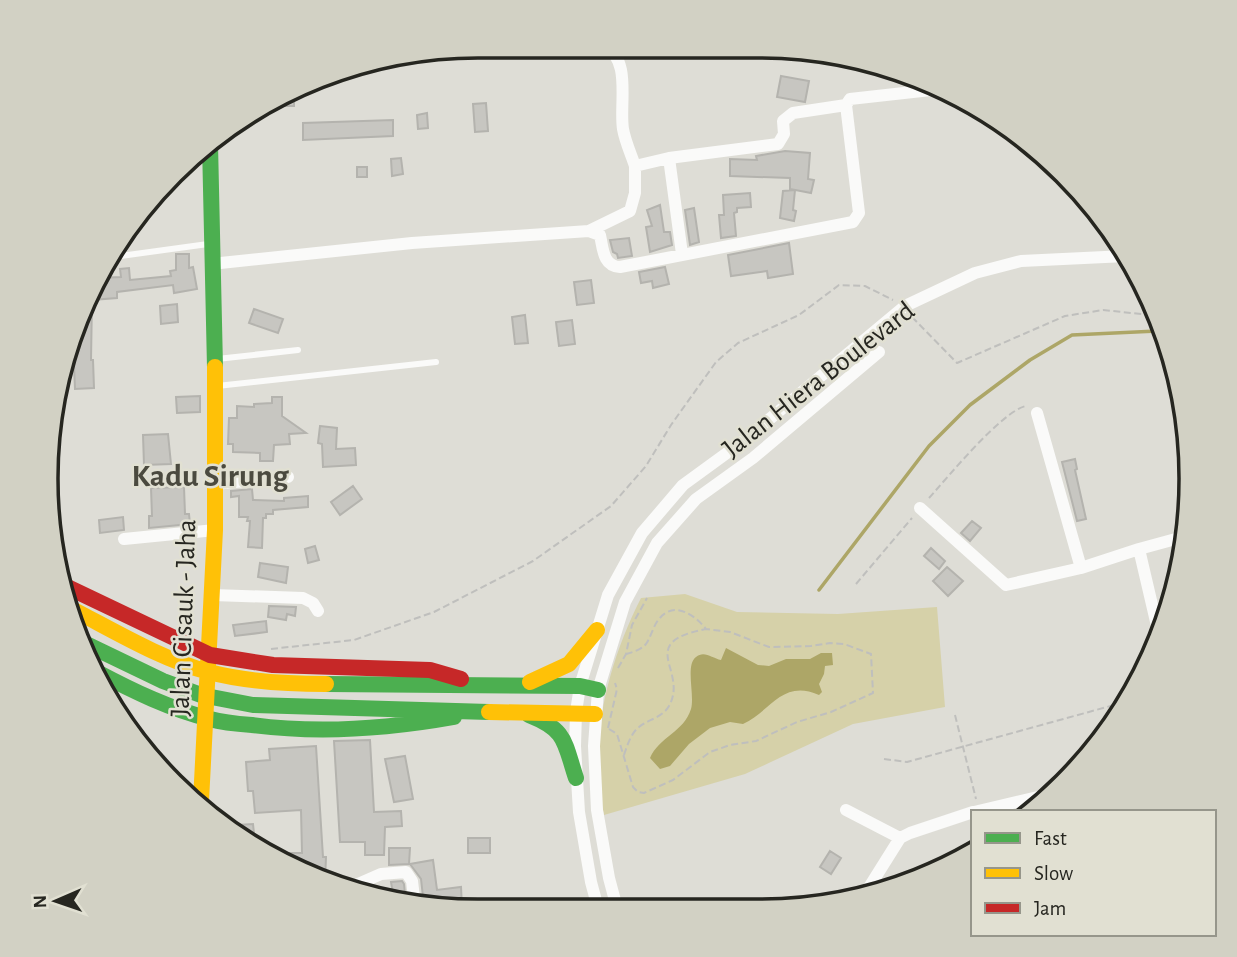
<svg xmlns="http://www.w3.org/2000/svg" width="1237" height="957" font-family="'Alegreya Sans',sans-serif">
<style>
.green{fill:#d6d1a9}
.water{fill:#ada667}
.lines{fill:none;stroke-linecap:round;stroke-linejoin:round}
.stream{stroke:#ada667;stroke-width:3.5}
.building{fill:#c7c6c1;stroke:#b4b3ae;stroke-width:2}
.path{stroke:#bfbfbd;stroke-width:2;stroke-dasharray:7 3.5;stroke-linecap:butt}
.lane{stroke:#fafaf9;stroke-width:6}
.street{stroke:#fafaf9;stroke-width:12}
.fast{stroke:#4caf50;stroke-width:16}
.slow{stroke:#ffc107;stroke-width:16}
.jam{stroke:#c62828;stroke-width:16}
.labels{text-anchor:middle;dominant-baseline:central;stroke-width:5;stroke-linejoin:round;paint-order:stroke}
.street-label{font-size:28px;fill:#262620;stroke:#e1e0d2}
.quarter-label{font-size:32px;font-weight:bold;fill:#4b4a3f;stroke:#e1e0d2}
.rim{fill:none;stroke:#262620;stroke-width:3.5}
</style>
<rect width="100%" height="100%" fill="#deddd6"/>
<path class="green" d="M685,594L737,612L838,614L937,607L945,707L853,724L745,774L604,815C587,743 608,663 641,598Z"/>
<path class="water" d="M726,648L758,665L769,666L786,659H810L821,653H832L833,665L825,666L824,674L819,684L822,692L819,695C782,679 771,711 743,724L730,722L710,728L689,744L670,766L660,769L650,758C659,737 684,732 691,709C695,695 685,665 696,657C704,650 712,658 721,660Z"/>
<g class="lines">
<path class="stream" d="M819,590L929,446L970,405L1030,360L1072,335L1157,331"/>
</g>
<path class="building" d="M781,76L809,81L805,102L777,97Z
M294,90V106H258L262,104Z
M486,103L488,131L475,132L473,104Z
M427,113L428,128L418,129L417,115Z
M393,120V136L303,140V123Z
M785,151L810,153L808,179L814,180L811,193L790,189V178L730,176V159L757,160L756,156Z
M401,158L403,174L392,176L391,159Z
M357,167H367V177H357Z
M795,190L793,210L796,211L794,221L780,218L783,191Z
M750,193L751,207L737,208V212L734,213L736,236L721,238L719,215H724L723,195Z
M660,205L664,232H670L672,245L650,252L646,227L652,226L647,210Z
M694,208L699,242L690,245L685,210Z
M629,238L632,256L618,258L617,254L613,252L610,240Z
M789,243L793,274L768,278L767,271L731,276L728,255Z
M176,254H189V268L193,267L197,289L174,293L173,285L117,292V298L92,300L91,360H93L94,388L75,389L73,342H75V331L97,278L121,277L120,269L129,268L130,280L171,276L170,271L176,270Z
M665,267L669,284L653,288L652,281L641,283L639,272Z
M591,280L594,303L577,305L574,282Z
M177,304L178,322L161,324L160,306Z
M254,309L283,319L278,333L249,323Z
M525,315L528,343L515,344L512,317Z
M572,320L575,344L559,346L556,322Z
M200,396V412L177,413L176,397Z
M272,397H282V416L306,433L289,434L290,444L274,445L273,461H260V453L233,452V444H228L229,418H237V406L254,407V404L272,403Z
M320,426L337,428L336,449L355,448L356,465L323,467L322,444L318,443Z
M168,434L171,464L144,465L143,435Z
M1075,459L1077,469L1075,470L1086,519L1077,521L1062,462Z
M353,486L362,499L340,515L331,502Z
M184,487L185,514H189L190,524L149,528V516H152L151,488Z
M252,489L253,500L284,501V498L308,496V507L273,510V514H266V518H263L262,548L248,547L250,521H247L248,517H239V496L231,497V491Z
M123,517L124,530L100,533L99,520Z
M972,521L981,528L970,541L961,533Z
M315,546L319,560L308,563L305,549Z
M931,548L945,561L939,569L924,556Z
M260,563L288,567L286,583L258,577Z
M947,567L963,581L948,596L933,581Z
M269,606L296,607L295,616L287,614L286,620L268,617Z
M266,621L267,632L235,636L233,625Z
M370,740L374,812L401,811L402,826L385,827L384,855H365V842H340L334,741Z
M316,746L323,857H326L325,882L313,879L290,866V853H302L301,810L255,813L253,791H248L246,762L270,760L269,749Z
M405,756L413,799L394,802L385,759Z
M253,824L255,843L268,842L269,855L238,839L237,825Z
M468,838H490V853H468Z
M389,848H410L409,864L389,865Z
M830,851L841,858L831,874L820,867Z
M433,860L437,890L461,887L462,908H446V904L424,906L421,879L410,864Z
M402,881L404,884L406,904L394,900L391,882Z"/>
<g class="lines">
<path class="path" d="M912,317L957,363L1065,316L1103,310L1150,315
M929,498C948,477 1002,411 1026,406
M856,584L912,518
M271,649L354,640L434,612L533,561L611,506L646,466L671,425L716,362L738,343L799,315L839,285L865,286L893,300
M618,668L626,654L632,625L647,598
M955,715L976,799
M608,728L617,689L615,683
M609,729L617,734L633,787L638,792L644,793L673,780L710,752L730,745L756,741L797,722L831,712L873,693L871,654L844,644L830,643L811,646L769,647L730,632L706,629
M624,755C627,746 631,733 639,727C649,719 662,718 669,706C689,670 634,643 706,629C695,615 674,600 659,619C653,626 651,637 646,644C641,650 633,652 626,654
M884,759L907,762L1125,702"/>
<path class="lane" d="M106,258L208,244
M217,359L298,350
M217,386L436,362"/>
<path class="street" d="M604,46C632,59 619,104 623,129C625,141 631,154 635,166
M669,158L682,254
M589,231L630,211L635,193V166L669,158L778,144L784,134L783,121L793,113L846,105
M211,264L412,243L589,231L600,235C603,249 603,266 620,267L853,222L859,213L846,105L850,99L931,90
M1037,413L1081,568
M215,484L288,477
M920,508L1006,585L1081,568L1139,549L1183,537
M124,539L215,530
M1139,549L1157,626
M213,595L303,598L313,603L318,611
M846,810L900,838
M974,812L1042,796
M349,888L381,874L406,872L412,881L415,906
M863,897L900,838L910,833L973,812
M598,908L591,882L579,812L575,746L576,712L580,686L608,595L642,533L683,485L742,442L905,306L975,273L1021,261L1126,256
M617,908L609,878L597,810L594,746L598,690L625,602L657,543L696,499L753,458L879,352"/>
<path class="fast" d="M210,144L215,367
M84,643L163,681L201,695L253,705L489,712
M97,672C133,691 170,709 210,719C224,723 238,724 252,725C320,734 387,729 454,717
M326,684L580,686L598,690
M529,715C567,730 564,742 576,778"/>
<path class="slow" d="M68,607C113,630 160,659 209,672C247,682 287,684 326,684
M530,682L569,664L597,630
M489,712L595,714
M201,801L215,530V367"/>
<path class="jam" d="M59,583L210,655L273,665L430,670L461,679"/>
</g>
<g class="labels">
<g class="street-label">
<text transform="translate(819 380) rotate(-38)">Jalan Hiera Boulevard</text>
<text transform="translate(184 618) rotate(-88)">Jalan Cisauk - Jaha</text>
</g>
<g class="quarter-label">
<text x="210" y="476">Kadu Sirung</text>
</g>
</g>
<path d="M0 0H1237V957H0ZM478 58H759A420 420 0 0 1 1179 478V479A420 420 0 0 1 759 899H478A420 420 0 0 1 58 479V478A420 420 0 0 1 478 58Z" fill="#d2d1c4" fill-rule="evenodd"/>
<path class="rim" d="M478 58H759A420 420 0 0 1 1179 478V479A420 420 0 0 1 759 899H478A420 420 0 0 1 58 479V478A420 420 0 0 1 478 58Z"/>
<rect x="971" y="810" width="245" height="126" fill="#e1e0d2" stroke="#96968b" stroke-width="2"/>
<rect x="985" y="833" width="35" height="10" fill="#4caf50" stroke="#96968b" stroke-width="2"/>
<text x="1034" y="845" font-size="21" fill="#262620">Fast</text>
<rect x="985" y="868" width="35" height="10" fill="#ffc107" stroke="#96968b" stroke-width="2"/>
<text x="1034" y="880" font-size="21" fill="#262620">Slow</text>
<rect x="985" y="903" width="35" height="10" fill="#c62828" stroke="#96968b" stroke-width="2"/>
<text x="1034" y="915" font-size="21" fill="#262620">Jam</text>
<g transform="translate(56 901) rotate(268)" stroke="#e1e0d2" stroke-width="5" paint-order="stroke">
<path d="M0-5L12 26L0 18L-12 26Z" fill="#262620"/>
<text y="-10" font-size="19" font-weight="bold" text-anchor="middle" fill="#262620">N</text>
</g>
</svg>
